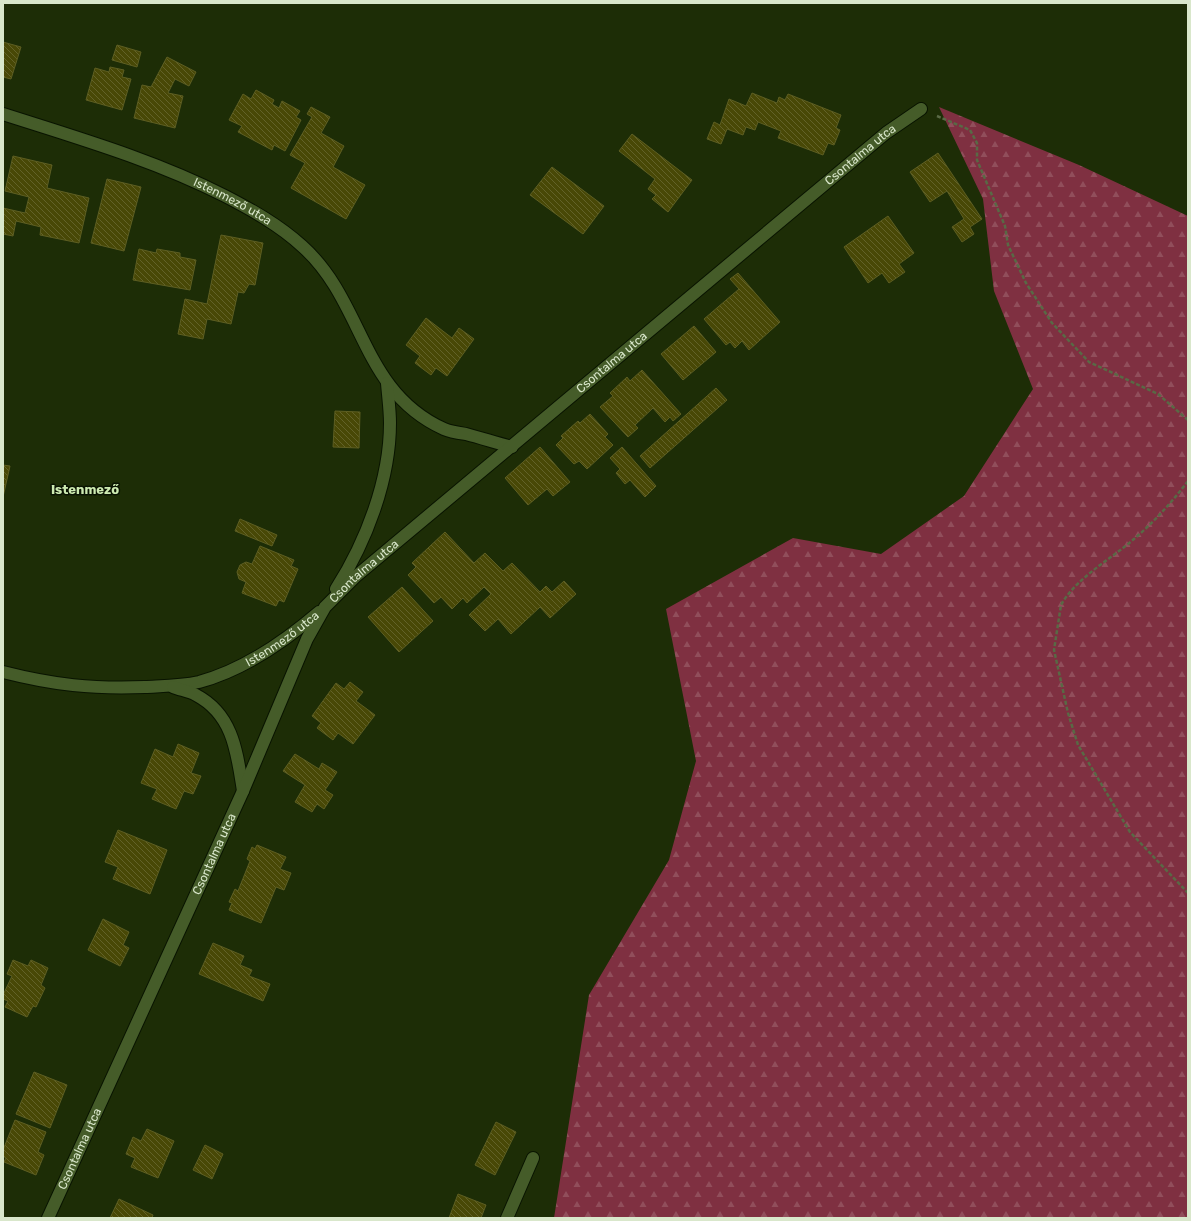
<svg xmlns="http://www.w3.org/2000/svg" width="1191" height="1221" font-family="Rubik,sans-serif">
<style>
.forest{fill:url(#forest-firs)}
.building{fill:url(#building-back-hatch);stroke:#5d5e22}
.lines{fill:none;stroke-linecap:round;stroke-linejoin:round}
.minor-casing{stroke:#091400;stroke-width:14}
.path{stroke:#596945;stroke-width:2.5;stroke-dasharray:4 2;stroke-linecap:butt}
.minor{stroke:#455c29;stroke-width:12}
.labels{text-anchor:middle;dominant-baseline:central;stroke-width:3;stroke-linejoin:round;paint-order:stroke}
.street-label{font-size:12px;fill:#d9e7cb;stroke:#0a1402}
.neighbourhood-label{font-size:13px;font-weight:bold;fill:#cdeab1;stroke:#0a1402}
</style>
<defs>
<pattern id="forest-firs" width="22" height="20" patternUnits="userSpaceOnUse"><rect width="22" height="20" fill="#7f3041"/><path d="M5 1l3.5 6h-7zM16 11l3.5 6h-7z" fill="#914e5b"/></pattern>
<pattern id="building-back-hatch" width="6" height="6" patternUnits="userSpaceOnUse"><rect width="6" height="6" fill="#484806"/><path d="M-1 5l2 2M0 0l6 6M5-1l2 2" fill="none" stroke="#626229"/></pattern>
</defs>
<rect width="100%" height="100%" fill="#1d2d06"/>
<path class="forest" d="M939,107L1079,165L1188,216V1218H554L589,995L669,860L696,761L666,609L793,538L881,554L964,496L1033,389L994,291L983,199Z"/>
<path class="building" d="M3,42L21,47L11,79L3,77Z
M117,45L141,52L137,67L112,60Z
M167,57L196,72L189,86L175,79L168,93L183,96L175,128L134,118L142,85L151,87Z
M110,67L124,70L122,77L131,79L122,110L86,100L95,68L109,72Z
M256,90L274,100L272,104L279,108L282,101L300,111L296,117L301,120L285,151L274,145L272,150L238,132L242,126L229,120L243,94L251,99Z
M752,93L777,103L779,97L785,100L788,94L841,115L836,128L840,130L834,145L828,143L823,155L778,138L781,131L758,122L755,130L746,127L743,135L727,129L721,144L707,139L714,122L720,125L729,99L746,106Z
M311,107L330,117L321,133L344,146L333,167L365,185L346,219L291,188L305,163L290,155L312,117L307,114Z
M632,134L692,180L668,212L652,199L656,195L648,189L655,179L619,151Z
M938,153L982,219L970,227L974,234L962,242L952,227L964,219L947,191L930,202L910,172Z
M13,156L52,165L47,188L89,198L79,243L40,235L41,227L16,221L13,236L3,234V208L25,213L29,197L5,191Z
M552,167L604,206L583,234L530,195Z
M107,179L141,187L124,251L91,243Z
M888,216L914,253L899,264L905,272L889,283L882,273L868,283L844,247Z
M221,235L263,243L255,285L249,284L244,293L238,292L231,324L207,319L203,339L178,334L185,299L207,304Z
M139,249L156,253L157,249L180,253V257L196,260L190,290L133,280Z
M738,273L780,322L749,350L742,341L735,348L730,342L726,345L704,319L739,289L730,279Z
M426,318L452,338L459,328L474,339L447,376L436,368L431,375L415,363L420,356L406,345Z
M694,326L716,352L683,380L661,354Z
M642,370L681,414L673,421L670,417L665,422L653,408L635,425L638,428L628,437L600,407L613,396L610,393L627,377L630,381Z
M716,388L727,400L650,468L640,456Z
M335,411L360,412L359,448L333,447Z
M590,414L608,434L605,437L613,445L587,469L579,461L574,464L556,445L563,438L561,436L578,421L580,423Z
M540,447L570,482L553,496L547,489L528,505L505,478Z
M622,447L656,486L645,497L630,480L625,484L616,473L620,469L610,458Z
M3,465L10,466L3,497Z
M240,519L277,535L272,546L235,531Z
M445,532L474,563L485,553L503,571L512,563L540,592L546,586L552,592L564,581L576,594L550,618L540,607L511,634L498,619L485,631L469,615L491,594L484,587L467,603L463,598L452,609L441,597L434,603L408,575L416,567L412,563Z
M260,546L294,560L291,566L298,569L284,602L279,600L276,606L242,593L246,582L239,579L237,572L240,565L246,562L252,564Z
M402,587L433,621L399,652L368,617Z
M350,682L363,692L356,701L375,715L353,744L338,733L333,740L317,728L321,723L312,716L336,683L344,689Z
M178,744L199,753L191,773L201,776L193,794L184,791L176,809L152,799L157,789L141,783L155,749L173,757Z
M295,754L319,769L322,763L337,772L325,790L333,795L324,809L317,804L312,812L295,802L305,785L283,771Z
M118,830L167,850L150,894L113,879L118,867L105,862Z
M257,845L286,857L280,869L291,873L284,890L276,887L261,923L229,910L232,903L229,902L235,889L238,891L250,861L247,859L252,847L255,849Z
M103,919L129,932L123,945L129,948L120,966L88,950Z
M213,943L244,956L240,965L252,970L249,976L270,984L263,1001L199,974Z
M13,960L28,966L31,960L48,968L41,985L45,988L36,1007L33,1006L27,1017L5,1007L8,1001L3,999V995L12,976L7,974Z
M34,1072L67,1085L50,1128L16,1114Z
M15,1120L46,1132L38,1152L44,1155L36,1175L4,1162L6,1158L3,1156V1150Z
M496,1122L516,1132L495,1175L475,1165Z
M147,1129L174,1141L158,1178L131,1167L135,1158L126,1154L133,1137L141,1141Z
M205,1145L223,1154L212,1179L193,1170Z
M458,1194L486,1205L481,1218H449Z
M119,1199L153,1215L152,1218H110Z"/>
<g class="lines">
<defs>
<g id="minor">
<path id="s1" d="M3,114C78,138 154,160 225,196C252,210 279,225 302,246C365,302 360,391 444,429C451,432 459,433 466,434C481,438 497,443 512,447"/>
<path d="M336,589C366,542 390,480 390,423C390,410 388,396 387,383"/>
<path id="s2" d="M3,672C54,685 92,689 145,687C162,686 181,686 199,682C244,670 284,642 319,612"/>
<path d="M173,687C180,690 189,691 196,695C234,715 237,754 243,791"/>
<path id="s3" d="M48,1218L243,791L307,639L325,607L355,577L886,133L921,109"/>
<path d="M507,1218L533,1158"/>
</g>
</defs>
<use href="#minor" class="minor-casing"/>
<path class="path" d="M937,116L970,130L977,143V160L1005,226L1008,245L1026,283L1052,323L1089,362L1158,394L1188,420
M1188,481C1172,502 1154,522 1134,539C1111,559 1076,578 1061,605L1054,650L1068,713L1078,745L1130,832L1188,893"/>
<use href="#minor" class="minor"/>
</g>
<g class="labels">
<g class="street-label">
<text stroke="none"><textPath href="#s3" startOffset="1372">Csontalma utca</textPath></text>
<text stroke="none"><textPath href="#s1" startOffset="246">Istenmező utca</textPath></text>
<text stroke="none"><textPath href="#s3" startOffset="1048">Csontalma utca</textPath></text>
<text stroke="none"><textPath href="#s3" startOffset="724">Csontalma utca</textPath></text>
<text stroke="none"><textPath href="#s2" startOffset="292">Istenmező utca</textPath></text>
<text stroke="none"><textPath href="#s3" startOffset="400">Csontalma utca</textPath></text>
<text stroke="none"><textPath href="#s3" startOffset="76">Csontalma utca</textPath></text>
</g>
<g class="neighbourhood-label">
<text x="85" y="489">Istenmező</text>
</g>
</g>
<rect width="1191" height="1221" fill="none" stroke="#d9e7cb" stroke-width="8"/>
</svg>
